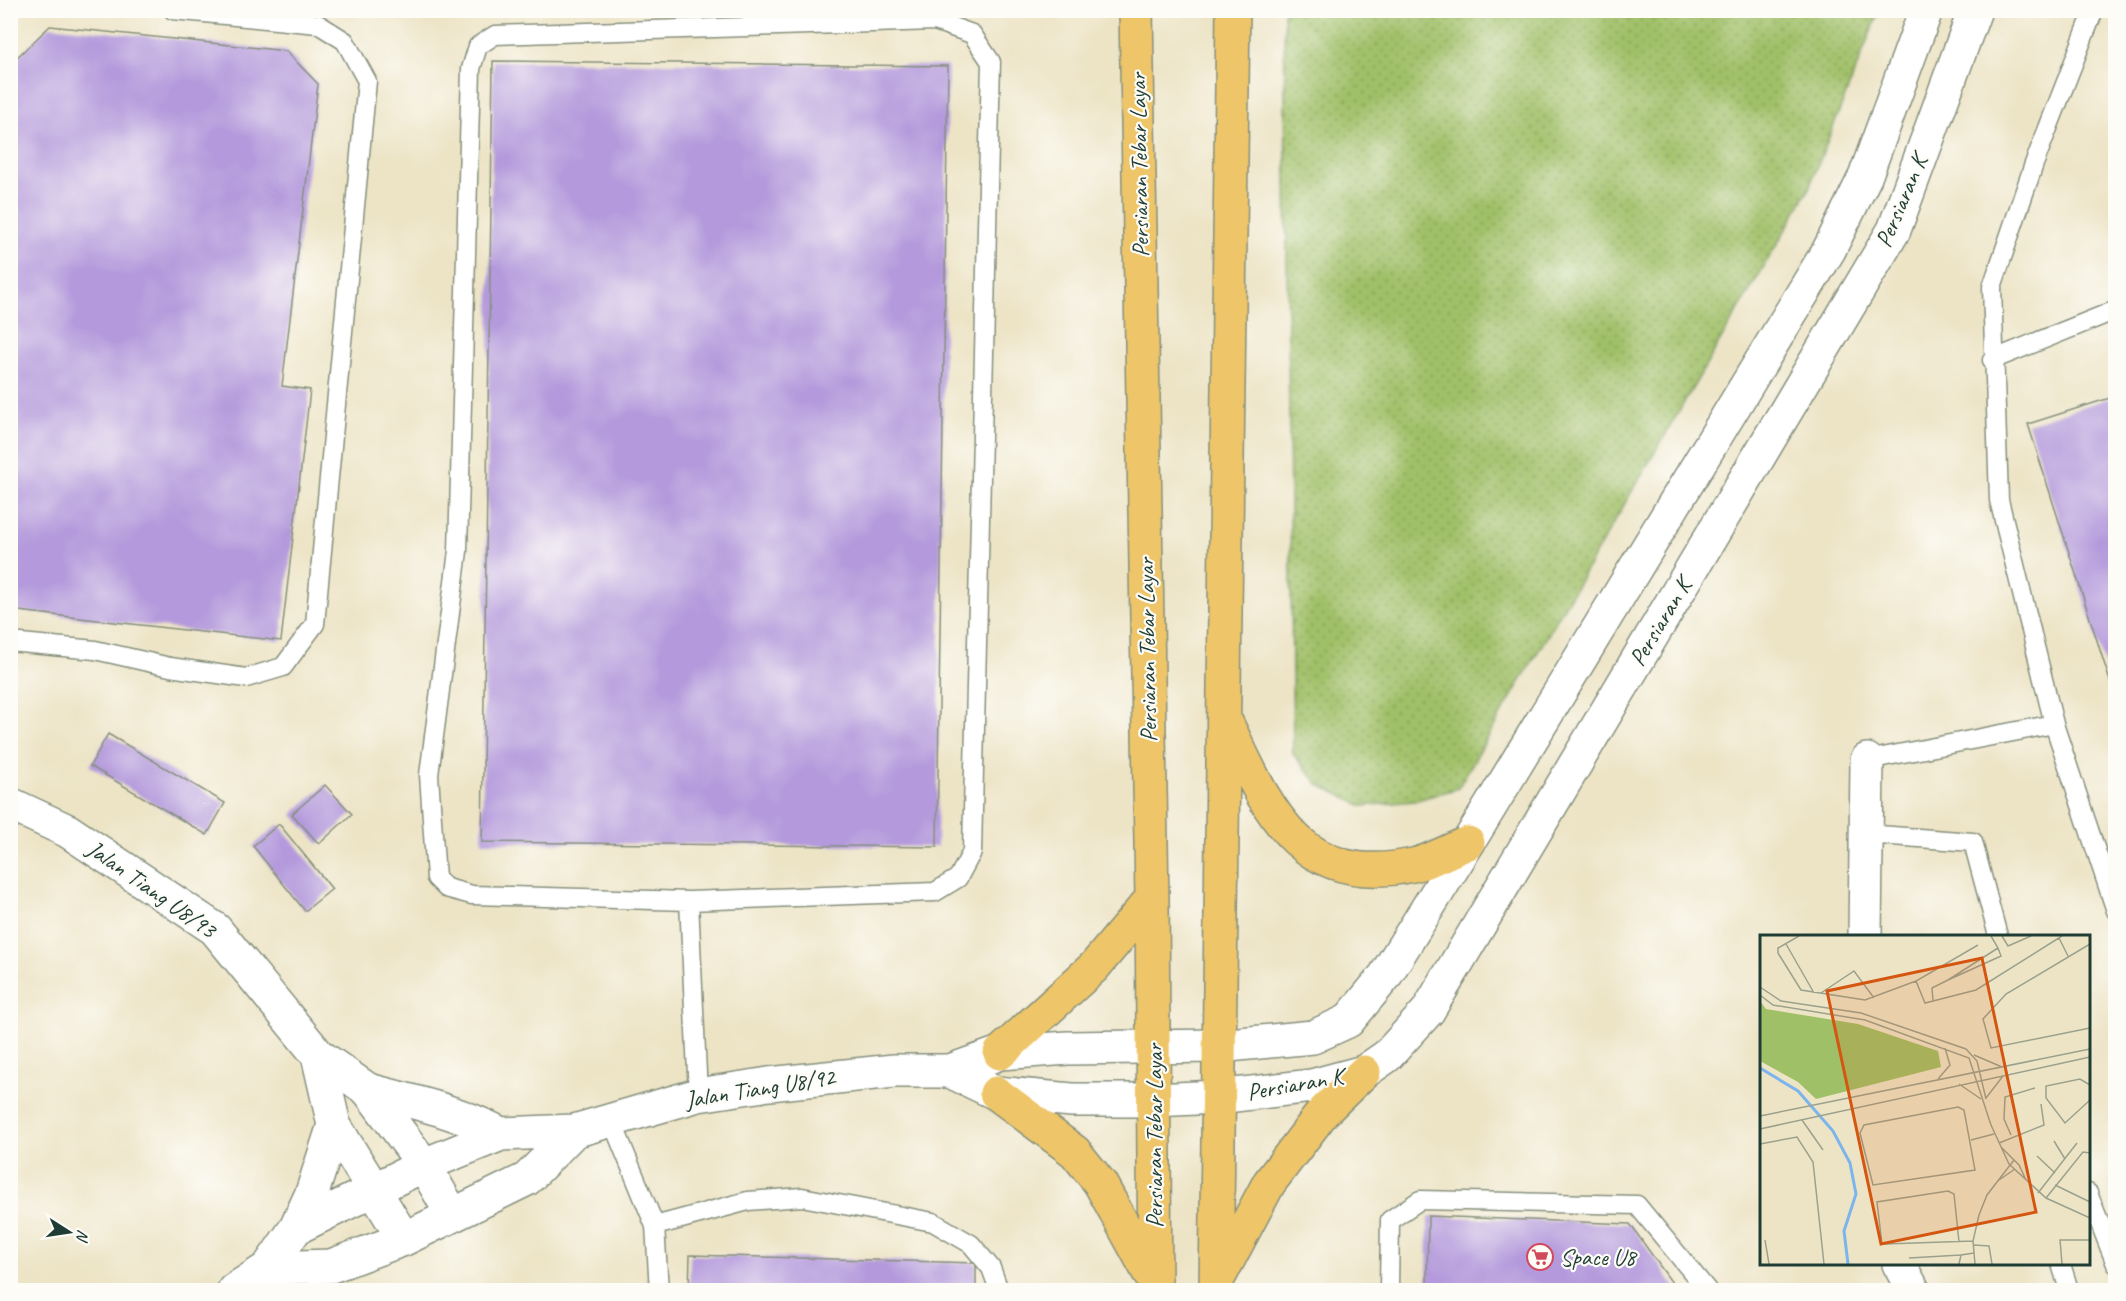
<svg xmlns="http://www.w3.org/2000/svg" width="2126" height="1301" font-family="Caveat,sans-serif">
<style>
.grass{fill:url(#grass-dots);stroke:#607e4e;stroke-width:1.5}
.building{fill:#b49adc}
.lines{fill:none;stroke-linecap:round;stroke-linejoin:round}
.lane-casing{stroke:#86907d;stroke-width:21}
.street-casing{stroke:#86907d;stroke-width:36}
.primary-casing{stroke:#86907d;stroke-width:36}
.lane{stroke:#fff;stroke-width:18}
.street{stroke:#fff;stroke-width:33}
.primary{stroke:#eec569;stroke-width:33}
.labels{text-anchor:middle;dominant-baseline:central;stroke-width:4.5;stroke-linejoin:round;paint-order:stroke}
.street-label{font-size:24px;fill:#1f3d34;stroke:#fdfcf7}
.poi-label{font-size:24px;fill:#1f3d34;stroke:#fdfcf7;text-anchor:start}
.inset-river{fill:none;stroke:#7cb4ec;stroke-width:3}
.inset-road{fill:none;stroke:#9ba18c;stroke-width:1.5}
.view{fill:#d45610;fill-opacity:0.15;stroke:#d45610;stroke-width:3}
.inset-edge{fill:none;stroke:#1f3d34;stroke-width:3}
</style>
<defs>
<pattern id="grass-dots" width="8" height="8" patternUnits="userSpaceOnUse" patternTransform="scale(1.5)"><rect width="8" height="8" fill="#a0c068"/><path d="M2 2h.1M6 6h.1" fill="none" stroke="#829d56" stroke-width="1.8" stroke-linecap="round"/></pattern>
</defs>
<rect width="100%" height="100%" fill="#fdfcf7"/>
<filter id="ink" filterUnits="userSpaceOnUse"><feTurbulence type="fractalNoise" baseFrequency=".0167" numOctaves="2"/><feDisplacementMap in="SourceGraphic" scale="12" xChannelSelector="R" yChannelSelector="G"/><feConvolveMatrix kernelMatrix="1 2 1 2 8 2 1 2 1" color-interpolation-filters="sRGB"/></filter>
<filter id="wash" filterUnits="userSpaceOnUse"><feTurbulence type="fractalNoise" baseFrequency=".008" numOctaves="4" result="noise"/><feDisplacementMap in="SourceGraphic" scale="24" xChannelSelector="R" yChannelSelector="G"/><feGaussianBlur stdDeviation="1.35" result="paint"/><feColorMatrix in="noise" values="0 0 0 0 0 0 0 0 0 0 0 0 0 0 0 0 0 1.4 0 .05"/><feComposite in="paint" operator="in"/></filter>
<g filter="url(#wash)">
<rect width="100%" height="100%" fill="#ede4c6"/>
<path class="grass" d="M1284,11H1879L1807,193L1458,788L1414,801L1363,806L1319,785L1293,754Z"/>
<g id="blocks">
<path class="building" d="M50,26L286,51L318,84L282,386L310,390L281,641L10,610V74L12,62Z
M493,61L948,66L937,847L482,842Z
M2116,396V697H2115L2028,424Z
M108,734L225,803L207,835L90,766Z
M325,785L352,814L319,844L292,814Z
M279,824L332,889L305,911L253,846Z
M1428,1216L1630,1224L1677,1290H1427Z
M690,1255L976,1263V1290H689Z"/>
</g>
</g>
<g filter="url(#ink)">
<use href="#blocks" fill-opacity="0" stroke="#86907d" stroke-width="1.5"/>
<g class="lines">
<defs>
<path id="lane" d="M935,21L972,34L991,62L972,852L958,878L935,892L689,901L472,895L446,888L436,878L429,775L458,551L471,69L478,46L495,35Z
M1992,360L2116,310
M10,642L95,650L170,667L246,678L283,667L315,624L367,81L345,41L318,24L173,10
M2054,724L1999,500L1992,287L2034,164L2094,10
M1867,760L2054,724L2116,911
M1865,834L1973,842L1998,936
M689,901L698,1095
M611,1119L655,1226L659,1290
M2088,1193L2116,1264
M655,1226L748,1201L802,1197L933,1222L971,1244L991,1268L999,1290
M2061,1264L2069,1290
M1389,1290L1390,1220L1420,1200L1637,1205L1707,1290"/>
<path id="street" d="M10,804L68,831L215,929L318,1055L368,1090L424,1165L452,1214
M1865,936L1867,760
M318,1055L334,1125L404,1239
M950,1071L996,1093L1072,1100H1154L1217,1097L1312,1086L1364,1072L1387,1056L1428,1011L1894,230L1975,10
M368,1090C414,1102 459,1112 501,1134
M296,1228L312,1193L334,1125
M1899,1264L1913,1290
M268,1268L331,1266L404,1239L527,1179L574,1131
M234,1290L268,1268L296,1228L424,1165L501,1134L574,1131L698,1095L769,1084L894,1071H950L1000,1053L1068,1048L1218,1046L1313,1037L1348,1021L1385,976L1468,843L1829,250L1865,177L1926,10"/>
<path id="primary" d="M1136,10L1152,898L1155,1290
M1227,724C1268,810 1299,889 1413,865C1431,861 1450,850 1468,843
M1000,1053L1094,967L1152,898
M996,1093L1075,1152L1100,1183L1151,1276
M1219,1277L1269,1183L1323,1112L1364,1072
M1216,1290L1233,10"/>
</defs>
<use href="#lane" class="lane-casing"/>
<use href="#street" class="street-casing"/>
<use href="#primary" class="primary-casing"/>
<use href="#lane" class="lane"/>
<use href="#street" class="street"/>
<use href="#primary" class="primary"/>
</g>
</g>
<defs>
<symbol id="supermarket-ring" viewBox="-11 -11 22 22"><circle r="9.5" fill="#fdfcf7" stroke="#d1495b" stroke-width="1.5"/><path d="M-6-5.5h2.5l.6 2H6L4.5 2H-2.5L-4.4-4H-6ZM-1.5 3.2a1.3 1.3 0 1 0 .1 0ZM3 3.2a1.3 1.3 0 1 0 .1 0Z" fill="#d1495b"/></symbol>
</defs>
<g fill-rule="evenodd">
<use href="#supermarket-ring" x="1525" y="1242" width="30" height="30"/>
</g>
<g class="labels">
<g class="street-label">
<text transform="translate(1139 165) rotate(-91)">Persiaran Tebar Layar</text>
<text transform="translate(1901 201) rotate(-67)">Persiaran K</text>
<text transform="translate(1660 622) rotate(-59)">Persiaran K</text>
<text transform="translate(1147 650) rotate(-91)">Persiaran Tebar Layar</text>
<text transform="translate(152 889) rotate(35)">Jalan Tiang U8/93</text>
<text transform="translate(1295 1084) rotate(-10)">Persiaran K</text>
<text transform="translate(760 1088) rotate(-9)">Jalan Tiang U8/92</text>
<text transform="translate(1154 1136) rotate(-90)">Persiaran Tebar Layar</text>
</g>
<g class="poi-label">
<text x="1560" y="1257">Space U8</text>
</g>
</g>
<g transform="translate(1760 935)">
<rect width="330" height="330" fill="#ede4c6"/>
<path d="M0,66L6,74L98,89L178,116L181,132L56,164L38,147L0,126Z" fill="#a0c068"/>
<path class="inset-river" d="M0,133L38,156L73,196L90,228L96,259L84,296L88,329"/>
<path class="inset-road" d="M39,1L18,13V18L41,55L105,65L156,46M231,1L238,13L241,21L188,45L238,13M242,1L248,11L271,1M299,3L308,21M26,9L54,58M330,9L246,59L223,84L231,113L330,93M218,10L156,46L165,68L216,55L302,1M0,52L21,66L101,78L206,114L217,126L226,164M61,58L94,36L114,63M0,60L13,70L105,85L209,123L231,190L249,229L286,263L330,283M173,66L172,53L188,45M214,120L242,132M178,144L190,130L185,113M199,149L221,164M330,150L320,144L286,151V163L305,188L330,165M226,163L243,141M198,172L204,175L215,235L113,250L100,198L104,190ZM0,181L330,114M42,185L63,215M0,194L330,122M251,200L244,184L245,162L275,153M211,205L234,199M294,206L305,224M239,208L284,190L281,169M0,209L37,202L53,227L64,329M241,212L259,230L266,245M277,221L295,238M239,245L255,234M295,250L330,267M278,258L317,208M286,263L323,217L330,218M5,305L9,329M199,307L194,259L188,256L117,267L122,309H125L213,306M214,310L229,311L232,329M149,323L201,320M199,329L201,320L214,318M215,329L213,306L219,280L227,260L254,225M302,329L300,305H330"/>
<path class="view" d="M222,23L276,277L121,309L67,56Z"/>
<rect width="330" height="330" class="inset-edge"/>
</g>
<rect width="2126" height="1301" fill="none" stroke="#fdfcf7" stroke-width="36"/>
<g transform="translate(69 1232) rotate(102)" stroke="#fdfcf7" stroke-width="4.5" paint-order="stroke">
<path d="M0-4.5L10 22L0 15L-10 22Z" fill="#1f3d34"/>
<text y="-9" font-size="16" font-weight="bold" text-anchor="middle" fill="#1f3d34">N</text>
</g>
</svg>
